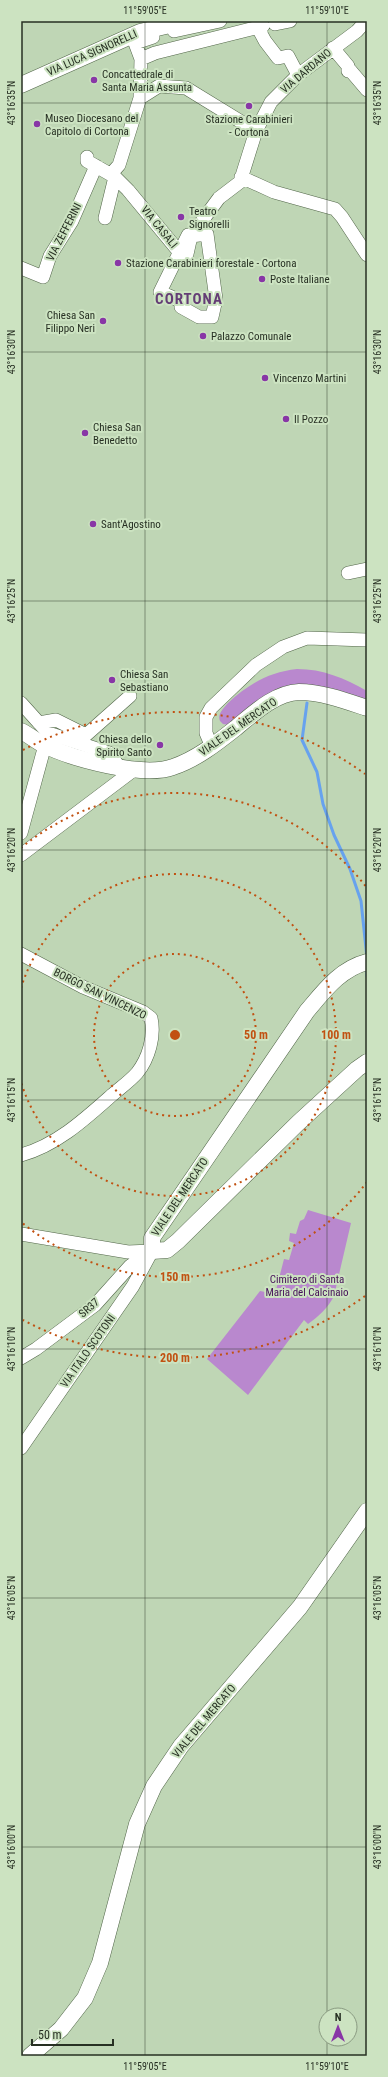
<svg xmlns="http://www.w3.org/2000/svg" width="388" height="2077" font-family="'Roboto Condensed',sans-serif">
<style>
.green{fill:#b988ce}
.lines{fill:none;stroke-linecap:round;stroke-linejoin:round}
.stream{stroke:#67a2ee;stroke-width:3}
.minor-casing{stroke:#526649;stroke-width:14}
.major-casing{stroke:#526649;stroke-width:17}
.minor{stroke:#fff;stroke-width:13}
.major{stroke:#fff;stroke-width:16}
.ticks{fill:none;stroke:#273023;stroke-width:1;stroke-opacity:0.45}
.ring{fill:none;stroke:#c15111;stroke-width:2;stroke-dasharray:2 4}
.poi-dot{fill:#8836a6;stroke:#cce3c1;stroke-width:1.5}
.labels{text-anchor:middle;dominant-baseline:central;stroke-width:4;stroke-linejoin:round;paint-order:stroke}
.street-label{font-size:11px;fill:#273023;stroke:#cce3c1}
.poi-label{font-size:11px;fill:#273023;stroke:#cce3c1;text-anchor:start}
.park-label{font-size:11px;fill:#450f58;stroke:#cce3c1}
.district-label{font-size:15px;font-weight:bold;letter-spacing:1px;fill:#643d75;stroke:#cce3c1}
.centre{fill:#c15111;stroke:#cce3c1;stroke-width:2}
.ring-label{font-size:12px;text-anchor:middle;font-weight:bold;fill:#c15111;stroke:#cce3c1;stroke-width:4;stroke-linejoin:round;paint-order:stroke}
.neatline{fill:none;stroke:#273023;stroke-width:1.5}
.ticks-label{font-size:10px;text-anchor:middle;fill:#273023}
</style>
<rect width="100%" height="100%" fill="#bfd6b5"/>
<path class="green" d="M297,669C323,669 344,678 367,691V701L321,688L229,725L223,724L220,721C217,714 224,708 228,703C249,684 269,672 297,669Z
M308,1210L351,1223L334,1296C328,1308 319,1316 308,1324L304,1320L248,1395L207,1359L260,1291L275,1294L284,1259L289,1260L294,1243L289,1241L290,1233L296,1234L300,1221L304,1219Z"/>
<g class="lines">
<path class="stream" d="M307,703L302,740L317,772L323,804L334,835L350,869L361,901L367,958
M367,968V976"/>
<defs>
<path id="minor" d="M275,24L290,21
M258,28L265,41L278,58L288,56L298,75
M174,31L220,21
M333,48L348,66V71L350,70L367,90
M141,59L135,43L153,37
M140,98L159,86L186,88L256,131
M87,157V161L115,177L128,190L180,253L187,254L191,236L219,198L240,182L256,131L271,102L298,75L357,31L366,21
M111,174L119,165L140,98L141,59L155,53L263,26
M241,177L274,192L335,209L342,217L367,255
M105,218L115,177
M207,234L216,299L212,317H199L181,307L183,302L160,292L188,235L191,236Z
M21,268L43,277L50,256L72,221L96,166
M348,573L367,569
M21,703L48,733L109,753L120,768
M39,723L56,720L86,735L130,696
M212,747L206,733V717L211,708L256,665L283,647L307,638L367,640
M21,833L45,745
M21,855L135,769
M21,954L83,987L143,1012L151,1018C155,1036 149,1058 137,1073C130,1081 120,1088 112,1095C85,1119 57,1145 21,1155
M21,1234L128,1252L152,1251
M21,1358L36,1349L95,1305L130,1266L150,1252
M21,1448L133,1286L152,1251"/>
<path id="major" d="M21,85L140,32L187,21
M21,731C29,735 36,741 44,745C73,759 143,778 173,767C197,759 218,742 237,727C254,713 275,693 299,692C322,692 346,701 367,708
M367,962C340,969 324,991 307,1011L152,1238V1251L167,1250L178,1241L298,1123L357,1069L367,1062
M30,2056L61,2029L85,1998L100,1963L137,1824L154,1786L181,1746L300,1607L367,1511"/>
</defs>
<use href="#minor" class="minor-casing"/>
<use href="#major" class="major-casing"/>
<use href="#minor" class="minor"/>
<use href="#major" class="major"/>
</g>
<path class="ticks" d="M145,21V2056M327,21V2015M21,103H367M21,352H367M21,601H367M21,850H367M21,1100H367M21,1349H367M21,1598H367M21,1847H367M327,2039V2056"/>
<g class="ring">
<circle cx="175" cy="1035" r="81"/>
<path d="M21 988A161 161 0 1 1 21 1082"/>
<path d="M367 1182A242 242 0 0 1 21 1222M21 848A242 242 0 0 1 367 888"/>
<path d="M365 1296A323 323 0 0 1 23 1320M23 750A323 323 0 0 1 365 774"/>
</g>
<g class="poi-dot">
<circle cx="94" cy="80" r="4"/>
<circle cx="249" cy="106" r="4"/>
<circle cx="37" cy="124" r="4"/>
<circle cx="181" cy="217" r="4"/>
<circle cx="118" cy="263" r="4"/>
<circle cx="262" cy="279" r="4"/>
<circle cx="103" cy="321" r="4"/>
<circle cx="203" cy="336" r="4"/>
<circle cx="265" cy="378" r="4"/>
<circle cx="286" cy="419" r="4"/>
<circle cx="85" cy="433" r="4"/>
<circle cx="93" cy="524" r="4"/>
<circle cx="112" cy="680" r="4"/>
<circle cx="160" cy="745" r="4"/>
</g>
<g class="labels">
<g class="street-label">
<text transform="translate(92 53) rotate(-24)">VIA LUCA SIGNORELLI</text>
<text transform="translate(306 71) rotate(-40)">VIA DARDANO</text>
<text transform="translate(159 227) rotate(51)">VIA CASALI</text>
<text transform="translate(64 232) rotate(-63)">VIA ZEFFERINI</text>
<text transform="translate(238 727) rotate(-35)">VIALE DEL MERCATO</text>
<text transform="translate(100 994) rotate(26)">BORGO SAN VINCENZO</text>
<text transform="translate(180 1197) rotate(-56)">VIALE DEL MERCATO</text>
<text transform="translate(89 1308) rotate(-41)">SR37</text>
<text transform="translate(88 1351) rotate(-55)">VIA ITALO SCOTONI</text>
<text transform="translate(204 1721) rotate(-50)">VIALE DEL MERCATO</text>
</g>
<g class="poi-label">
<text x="102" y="74">Concattedrale di<tspan x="102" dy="13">Santa Maria Assunta</tspan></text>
<text x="45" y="118">Museo Diocesano del<tspan x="45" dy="13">Capitolo di Cortona</tspan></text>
<text x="249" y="119" text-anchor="middle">Stazione Carabinieri<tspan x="249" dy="13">- Cortona</tspan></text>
<text x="189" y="211">Teatro<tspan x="189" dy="13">Signorelli</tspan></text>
<text x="126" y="263">Stazione Carabinieri forestale - Cortona</text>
<text x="270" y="279">Poste Italiane</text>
<text x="95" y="315" text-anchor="end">Chiesa San<tspan x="95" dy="13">Filippo Neri</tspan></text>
<text x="211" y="336">Palazzo Comunale</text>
<text x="273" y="378">Vincenzo Martini</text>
<text x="294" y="419">Il Pozzo</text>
<text x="93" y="427">Chiesa San<tspan x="93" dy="13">Benedetto</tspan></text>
<text x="101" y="524">Sant'Agostino</text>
<text x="120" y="674">Chiesa San<tspan x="120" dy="13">Sebastiano</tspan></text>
<text x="152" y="739" text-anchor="end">Chiesa dello<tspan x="152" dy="13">Spirito Santo</tspan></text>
</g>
<g class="park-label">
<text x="307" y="1279">Cimitero di Santa<tspan x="307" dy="13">Maria del Calcinaio</tspan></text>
</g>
<g class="district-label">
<text x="189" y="299">CORTONA</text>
</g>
</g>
<circle cx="175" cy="1035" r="6" class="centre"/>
<g class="ring-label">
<text x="256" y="1039">50 m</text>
<text x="336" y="1039">100 m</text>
<text x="175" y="1281">150 m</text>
<text x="175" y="1362">200 m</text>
</g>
<rect width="388" height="2077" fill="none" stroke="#cce3c1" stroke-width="44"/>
<g transform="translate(338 2027)"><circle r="19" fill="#cce3c1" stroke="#8a9b82"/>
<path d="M0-3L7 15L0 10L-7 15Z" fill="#8836a6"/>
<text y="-6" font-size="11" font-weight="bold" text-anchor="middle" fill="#273023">N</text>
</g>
<path d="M32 2039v6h81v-6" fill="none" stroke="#273023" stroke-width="2"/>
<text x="38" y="2039" font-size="12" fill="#273023" stroke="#cce3c1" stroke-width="3" paint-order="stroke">50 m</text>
<rect x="22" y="22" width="344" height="2033" class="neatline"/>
<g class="ticks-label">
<text x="145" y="14">11°59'05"E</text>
<text x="327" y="14">11°59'10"E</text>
<text transform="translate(11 103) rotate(-90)" y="4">43°16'35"N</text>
<text transform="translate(377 103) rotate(-90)" y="4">43°16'35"N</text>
<text transform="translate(11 352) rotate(-90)" y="4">43°16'30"N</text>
<text transform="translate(377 352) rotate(-90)" y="4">43°16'30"N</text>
<text transform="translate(11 601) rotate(-90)" y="4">43°16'25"N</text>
<text transform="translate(377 601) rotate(-90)" y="4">43°16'25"N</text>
<text transform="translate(11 850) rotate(-90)" y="4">43°16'20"N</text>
<text transform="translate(377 850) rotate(-90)" y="4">43°16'20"N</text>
<text transform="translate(11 1100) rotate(-90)" y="4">43°16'15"N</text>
<text transform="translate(377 1100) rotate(-90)" y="4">43°16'15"N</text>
<text transform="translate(11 1349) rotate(-90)" y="4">43°16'10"N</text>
<text transform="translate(377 1349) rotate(-90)" y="4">43°16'10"N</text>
<text transform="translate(11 1598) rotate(-90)" y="4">43°16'05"N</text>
<text transform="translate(377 1598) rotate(-90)" y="4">43°16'05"N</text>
<text transform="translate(11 1847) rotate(-90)" y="4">43°16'00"N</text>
<text transform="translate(377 1847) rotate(-90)" y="4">43°16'00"N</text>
<text x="145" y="2070">11°59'05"E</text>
<text x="327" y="2070">11°59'10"E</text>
</g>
</svg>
